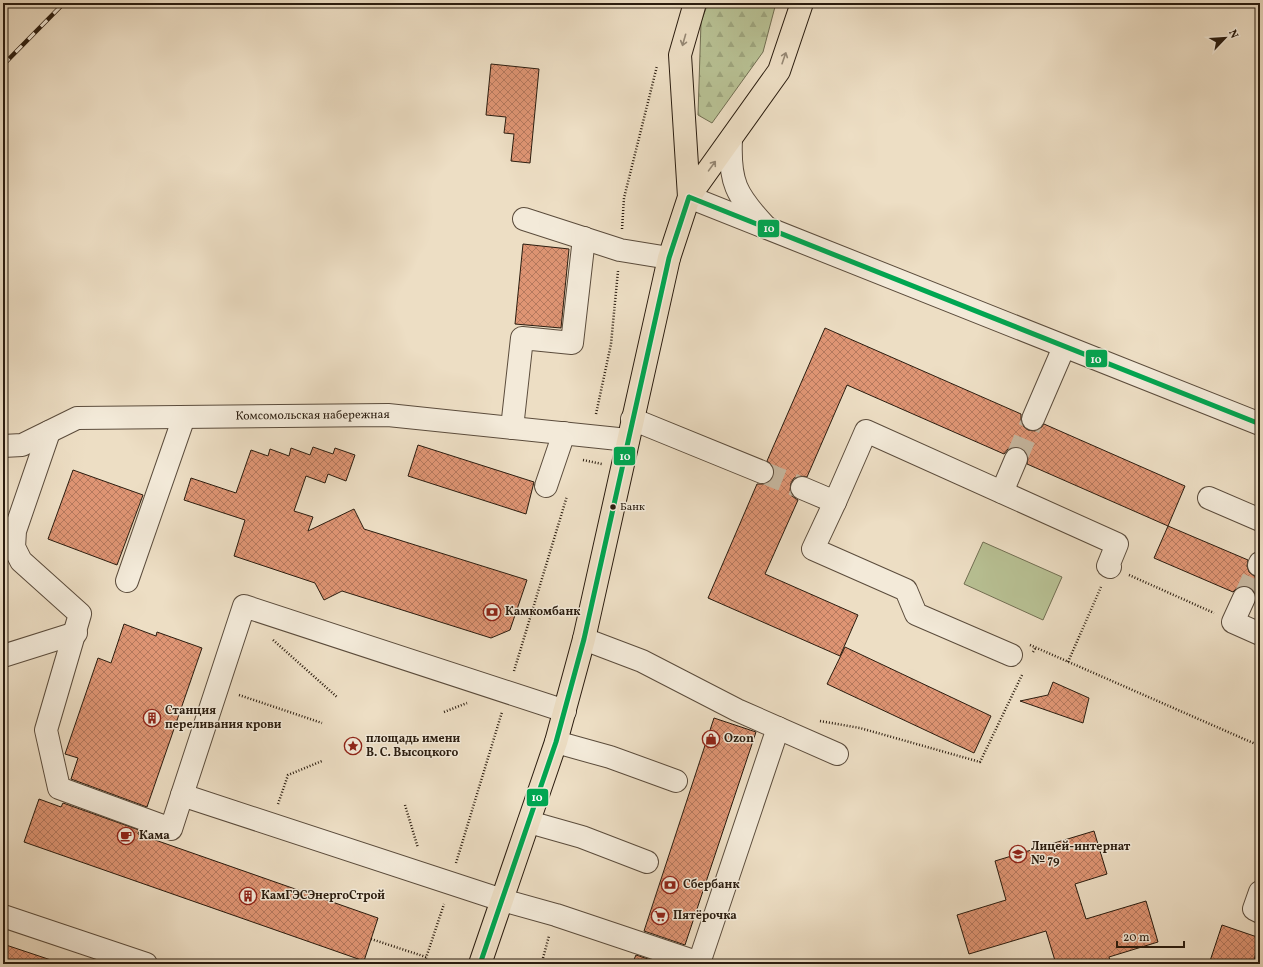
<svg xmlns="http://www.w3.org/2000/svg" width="1263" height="967" font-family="Vollkorn,serif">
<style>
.grass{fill:#b8c194;stroke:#716e52}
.forest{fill:url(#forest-firs);stroke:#716e52}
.building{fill:url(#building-cross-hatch);stroke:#2a1c0f}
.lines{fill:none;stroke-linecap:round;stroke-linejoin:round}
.minor-tunnel{stroke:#c6b7a0;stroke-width:22;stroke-dasharray:22 11;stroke-linecap:butt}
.minor-casing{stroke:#5b4c3c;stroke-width:24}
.major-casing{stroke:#2a1c0f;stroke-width:24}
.path{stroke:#2a1c0f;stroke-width:2.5;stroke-dasharray:1 2;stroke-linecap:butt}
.minor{stroke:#f3ead9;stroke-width:22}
.major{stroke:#eddec4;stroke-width:22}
.rail-casing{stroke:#2a1c0f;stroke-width:4.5}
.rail{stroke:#f3ead9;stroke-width:3;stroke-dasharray:9;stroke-linecap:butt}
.bus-1-casing{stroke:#f3ead9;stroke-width:8}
.bus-1{stroke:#00a651;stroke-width:5}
.oneway{stroke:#958773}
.bus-dot{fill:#2a1c0f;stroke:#f3ead9;stroke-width:1.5}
.labels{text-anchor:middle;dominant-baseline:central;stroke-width:3;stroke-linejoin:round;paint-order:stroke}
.bus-label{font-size:11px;fill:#2a1c0f;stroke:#f3ead9;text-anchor:start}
.street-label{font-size:12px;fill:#2a1c0f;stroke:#f3ead9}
.poi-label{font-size:12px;font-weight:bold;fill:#2a1c0f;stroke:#f3ead9;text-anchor:start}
.line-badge{stroke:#f3ead9;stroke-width:1.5}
.badge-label{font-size:11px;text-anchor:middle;font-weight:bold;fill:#fff}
</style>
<defs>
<pattern id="forest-firs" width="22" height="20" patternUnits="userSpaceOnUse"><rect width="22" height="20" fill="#b8c194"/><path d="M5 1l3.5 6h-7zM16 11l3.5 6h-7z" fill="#9ea57e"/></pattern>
<pattern id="building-cross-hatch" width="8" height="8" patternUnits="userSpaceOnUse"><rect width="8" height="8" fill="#df9574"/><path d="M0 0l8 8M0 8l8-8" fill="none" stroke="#b5795e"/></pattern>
</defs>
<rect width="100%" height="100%" fill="#eddec4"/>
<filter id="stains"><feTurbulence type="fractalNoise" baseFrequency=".005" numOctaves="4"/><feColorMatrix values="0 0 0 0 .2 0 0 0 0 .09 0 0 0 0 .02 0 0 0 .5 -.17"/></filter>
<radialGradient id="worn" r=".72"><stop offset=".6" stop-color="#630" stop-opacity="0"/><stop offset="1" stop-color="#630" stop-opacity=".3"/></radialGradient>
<path class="grass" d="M983,542L1062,577L1043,620L964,584Z"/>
<path class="forest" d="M708,3H776L763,52L712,123L698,115L701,22Z"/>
<path class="building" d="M491,64L539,69L530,163L511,161L514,134L504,133L506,117L486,115Z
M523,244L569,249L561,328L515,324Z
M825,328L1021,414V421L1023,426L1028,430L1035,431L1040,429L1044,424L1185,486L1168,526L1027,464L1028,457L1026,451L1021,448L1014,447L1008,449L1004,454L847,385L807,477L800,476L794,478L791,483L790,490L792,496L798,500L765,574L858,615L840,656L708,598L757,484H764L770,482L773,477L774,470L772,465L767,461Z
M418,445L534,482L526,514L408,476Z
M313,447L333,454L335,448L355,455L346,481L328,474L325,483L306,476L294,511L313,517L308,531L354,509L364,529L527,580L510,630L491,638L342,591L324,600L315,583L234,556L245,520L184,500L191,478L236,493L251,450L268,456L270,449L289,456L291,448L310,455Z
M73,470L143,495L117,565L48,539Z
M1168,526L1248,560L1247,566L1249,572L1254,576L1260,577V604L1256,602V596L1254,591L1249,587L1242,586L1237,588L1233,592L1154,558Z
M124,624L156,636L157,632L202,648L147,807L71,779L78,758L65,754L98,658L111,663Z
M845,647L991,716L974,753L827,684Z
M1053,682L1089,698L1083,723L1020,701L1048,695Z
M714,718L756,732L685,945L644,931Z
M39,799L61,807L63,803L139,830L138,834L378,918L364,961L24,842Z
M1094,831L1107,874L1075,884L1086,919L1146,901L1158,942L1109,957L1111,964H1056L1046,931L969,954L957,915L1006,900L995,861Z
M1222,925L1260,938L1253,964H1209Z
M3,944L54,961L53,964H3Z
M636,955L663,964H632Z"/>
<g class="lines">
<path class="minor-tunnel" d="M1016,459L1033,419
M762,472L802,488
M1244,598L1259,565"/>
<defs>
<g id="minor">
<path d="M731,139C729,182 736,195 765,226"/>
<path d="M689,197L1260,424"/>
<path d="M524,219L620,250L669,258"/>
<path d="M632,419L762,472"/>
<path d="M1033,419L1064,347"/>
<path d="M512,428L522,338L572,343L584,238"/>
<path d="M49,432L15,531L14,547L21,561L80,614L46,730L59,788L171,829L182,795"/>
<path id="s1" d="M3,446L22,445L77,418L388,415L628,440"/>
<path d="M546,486L564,433"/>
<path d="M802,488L835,502L866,431L1117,544L1108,566L1110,567"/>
<path d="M1002,492L1016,459"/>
<path d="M1209,498L1260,520"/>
<path d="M835,502L813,549L906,590L916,614L1011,655"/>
<path d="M1259,565L1260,563"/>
<path d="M127,581L184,417"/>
<path d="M1244,598L1233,622L1260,634"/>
<path d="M584,639L642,661L737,710L837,754"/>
<path d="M3,656L76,633"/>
<path d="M565,711L244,606L182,795L502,900L556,915L699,963L778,728"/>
<path d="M556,742L610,757L676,781"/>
<path d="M529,822L582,837L647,862"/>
<path d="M1260,892L1254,909L1260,912"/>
<path d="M3,916L146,964"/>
</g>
<path id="major" d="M689,197L680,55L695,3
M480,964L556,742L584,639L669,258L689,197L779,71L802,3"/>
</defs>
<use href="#minor" class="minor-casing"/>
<use href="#major" class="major-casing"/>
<path class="path" d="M622,229L624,198L657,66
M596,414L611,344L618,271
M583,460L602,464
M1129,575L1214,613
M273,640L337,697
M1030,645L1260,746
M1033,652L1036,647
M1068,662L1101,587
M514,671L567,496
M239,695L322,723
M444,712L467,703
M820,721L860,728L980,762L1022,675
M278,804L288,775L322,761
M405,805L418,848
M456,863L502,712
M371,939L426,957
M543,958L549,936
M424,964L444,904"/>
<use href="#minor" class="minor"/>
<use href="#major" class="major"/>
<defs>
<path id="rail" d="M3,65L64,3"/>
</defs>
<use href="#rail" class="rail-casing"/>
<use href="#rail" class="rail"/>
<defs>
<path id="bus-1" d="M480,964L556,742L584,639L669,258L689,197L1260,424"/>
</defs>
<use href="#bus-1" class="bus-1-casing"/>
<use href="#bus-1" class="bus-1"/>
</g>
<defs><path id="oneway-shaft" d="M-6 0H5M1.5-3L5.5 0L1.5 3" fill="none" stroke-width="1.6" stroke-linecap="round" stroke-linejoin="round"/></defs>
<g class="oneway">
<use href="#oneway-shaft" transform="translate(684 40) rotate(106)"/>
<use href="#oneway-shaft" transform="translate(784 58) rotate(-71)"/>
<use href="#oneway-shaft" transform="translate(712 166) rotate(-54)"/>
</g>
<defs>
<symbol id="bank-ring" viewBox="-11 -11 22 22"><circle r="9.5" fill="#f3ead9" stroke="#8f2418" stroke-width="1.5"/><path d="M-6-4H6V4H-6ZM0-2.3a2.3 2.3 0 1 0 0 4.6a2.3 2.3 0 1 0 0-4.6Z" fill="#8f2418"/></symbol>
<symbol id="building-ring" viewBox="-11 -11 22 22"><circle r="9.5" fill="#f3ead9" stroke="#8f2418" stroke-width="1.5"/><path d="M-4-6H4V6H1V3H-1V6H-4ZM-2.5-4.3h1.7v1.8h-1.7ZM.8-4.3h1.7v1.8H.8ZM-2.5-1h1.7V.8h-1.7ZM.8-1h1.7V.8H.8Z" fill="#8f2418"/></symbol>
<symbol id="shop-ring" viewBox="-11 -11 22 22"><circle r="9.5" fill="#f3ead9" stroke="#8f2418" stroke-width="1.5"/><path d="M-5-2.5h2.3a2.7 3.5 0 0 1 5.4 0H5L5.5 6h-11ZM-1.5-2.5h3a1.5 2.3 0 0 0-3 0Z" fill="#8f2418"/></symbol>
<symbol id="sight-ring" viewBox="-11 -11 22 22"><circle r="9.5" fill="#f3ead9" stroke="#8f2418" stroke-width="1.5"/><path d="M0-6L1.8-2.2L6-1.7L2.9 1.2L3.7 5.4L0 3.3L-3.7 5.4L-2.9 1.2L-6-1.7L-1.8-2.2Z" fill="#8f2418"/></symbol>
<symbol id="cafe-ring" viewBox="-11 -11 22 22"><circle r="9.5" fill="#f3ead9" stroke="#8f2418" stroke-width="1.5"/><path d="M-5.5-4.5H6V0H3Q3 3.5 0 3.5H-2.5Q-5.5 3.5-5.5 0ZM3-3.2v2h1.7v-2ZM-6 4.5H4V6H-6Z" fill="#8f2418"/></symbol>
<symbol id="school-ring" viewBox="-11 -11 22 22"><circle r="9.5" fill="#f3ead9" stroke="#8f2418" stroke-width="1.5"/><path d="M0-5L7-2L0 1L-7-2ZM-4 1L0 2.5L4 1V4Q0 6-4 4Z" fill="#8f2418"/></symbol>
<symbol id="supermarket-ring" viewBox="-11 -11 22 22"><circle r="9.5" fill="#f3ead9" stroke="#8f2418" stroke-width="1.5"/><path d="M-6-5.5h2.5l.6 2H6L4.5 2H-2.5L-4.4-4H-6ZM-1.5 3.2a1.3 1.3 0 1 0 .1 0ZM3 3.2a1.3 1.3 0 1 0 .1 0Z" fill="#8f2418"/></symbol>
</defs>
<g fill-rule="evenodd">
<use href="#bank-ring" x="482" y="602" width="20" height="20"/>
<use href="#building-ring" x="142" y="708" width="20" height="20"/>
<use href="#shop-ring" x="701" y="729" width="20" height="20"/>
<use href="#sight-ring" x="343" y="736" width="20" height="20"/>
<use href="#cafe-ring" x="116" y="826" width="20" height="20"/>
<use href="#school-ring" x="1008" y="844" width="20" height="20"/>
<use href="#bank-ring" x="660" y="875" width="20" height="20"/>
<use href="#building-ring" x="238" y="886" width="20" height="20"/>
<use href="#supermarket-ring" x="650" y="906" width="20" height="20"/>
</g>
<circle class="bus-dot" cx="613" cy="507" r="3.5"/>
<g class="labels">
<g class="bus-label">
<text x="620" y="507">Банк</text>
</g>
<g class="street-label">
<text stroke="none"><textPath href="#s1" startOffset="316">Комсомольская набережная</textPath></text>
</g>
<g class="poi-label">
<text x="505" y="612">Камкомбанк</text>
<text x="165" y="711">Станция<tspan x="165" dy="14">переливания крови</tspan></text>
<text x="366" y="739">площадь имени<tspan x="366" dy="14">В. С. Высоцкого</tspan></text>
<text x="724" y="739">Ozon</text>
<text x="139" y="836">Кама</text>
<text x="1031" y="847">Лицей-интернат<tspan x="1031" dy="14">№ 79</tspan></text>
<text x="683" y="885">Сбербанк</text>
<text x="261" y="896">КамГЭСЭнергоСтрой</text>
<text x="673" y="916">Пятёрочка</text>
</g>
</g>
<g class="line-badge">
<rect x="757" y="219" width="23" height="19" rx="4" fill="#00a651"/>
<rect x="1085" y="349" width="23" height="19" rx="4" fill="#00a651"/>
<rect x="613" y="446" width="23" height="20" rx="4" fill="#00a651"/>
<rect x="526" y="788" width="23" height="19" rx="4" fill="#00a651"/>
</g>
<g class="badge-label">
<text x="769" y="232">10</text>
<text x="1096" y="363">10</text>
<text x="625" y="460">10</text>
<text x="537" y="801">10</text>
</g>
<rect width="1263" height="967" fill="none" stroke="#eddec4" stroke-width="16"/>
<rect x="4" y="4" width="1255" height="959" fill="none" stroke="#2a1c0f" stroke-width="2"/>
<rect x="8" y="8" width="1247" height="951" fill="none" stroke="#2a1c0f"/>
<g transform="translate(1225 38) rotate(65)" stroke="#f3ead9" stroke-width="3" paint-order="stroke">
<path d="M0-3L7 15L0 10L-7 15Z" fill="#2a1c0f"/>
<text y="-6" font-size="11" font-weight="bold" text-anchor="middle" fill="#2a1c0f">N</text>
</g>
<path d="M1117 941v6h67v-6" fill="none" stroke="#2a1c0f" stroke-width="2"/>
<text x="1123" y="941" font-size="12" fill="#2a1c0f" stroke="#f3ead9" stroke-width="3" paint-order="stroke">20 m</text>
<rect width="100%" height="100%" filter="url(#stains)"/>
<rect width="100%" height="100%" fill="url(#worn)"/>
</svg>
